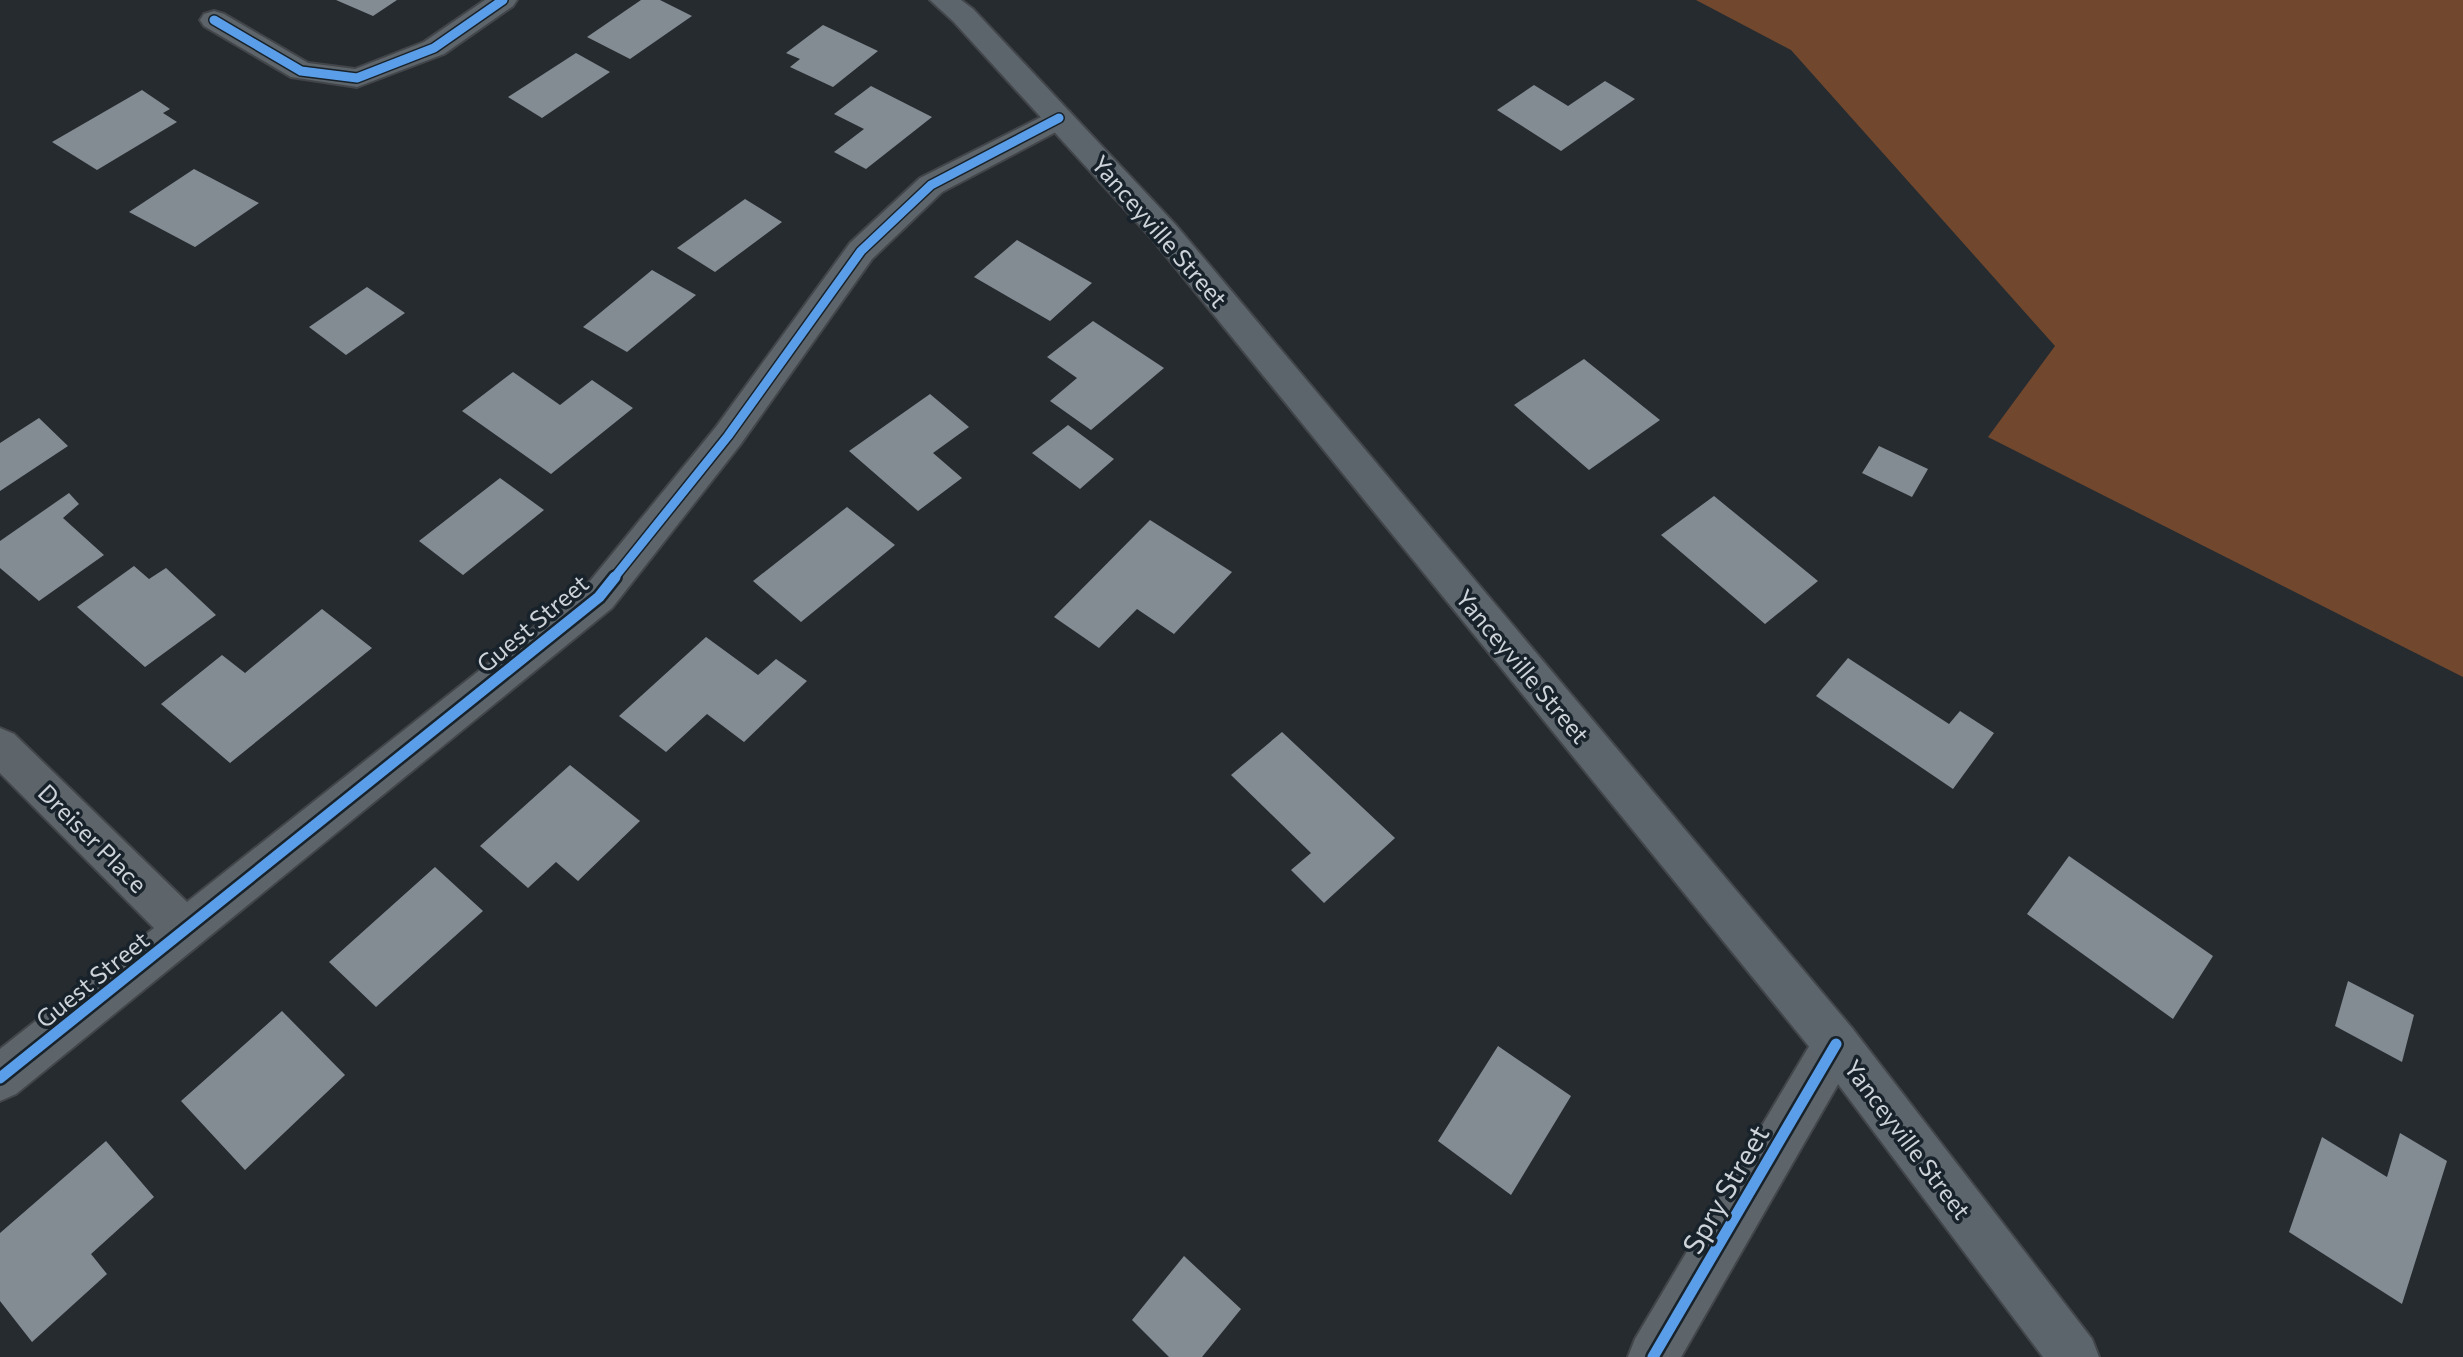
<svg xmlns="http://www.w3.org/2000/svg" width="2463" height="1357" font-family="Commissioner,sans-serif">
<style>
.forest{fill:#71482e}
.building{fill:#848c93}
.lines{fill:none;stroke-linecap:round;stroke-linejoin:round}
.minor-casing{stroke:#42464a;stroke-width:4}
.major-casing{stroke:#42464a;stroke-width:4}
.minor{fill:#5d646a;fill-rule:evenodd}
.major{fill:#5d656c;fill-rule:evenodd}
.cycleway-far1-casing{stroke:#18222a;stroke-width:12}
.cycleway-casing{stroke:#18222a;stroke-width:16}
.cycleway-far1{stroke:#5a9eea;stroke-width:9}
.cycleway{stroke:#5a9eea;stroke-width:11}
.labels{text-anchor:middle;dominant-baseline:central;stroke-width:7;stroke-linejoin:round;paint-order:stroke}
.street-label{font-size:24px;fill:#cdd3d9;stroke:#18222a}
.near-street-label{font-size:28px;fill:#cdd3d9;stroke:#18222a}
</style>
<rect width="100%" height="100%" fill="#262b30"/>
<path class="forest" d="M1696,0H2463V677L1988,437L2055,346L1791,50Z"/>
<path class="building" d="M336,0H397L373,16Z
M641,0H660L692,16L630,59L587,37Z
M823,25L878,51L833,87L790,67L800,59L786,53Z
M576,53L610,72L542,118L508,97Z
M1605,81L1635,99L1561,151L1497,110L1534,85L1568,106Z
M871,86L932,117L866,169L834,152L864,129L834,114Z
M142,90L170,109L163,113L177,122L97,170L52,142Z
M194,169L259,203L195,247L129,212Z
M745,199L782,222L715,272L677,248Z
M1017,240L1092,283L1050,321L974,277Z
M652,270L696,295L627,352L583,327Z
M367,287L405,313L346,355L309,327Z
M1093,321L1164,368L1091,430L1050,401L1077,378L1047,357Z
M1584,359L1660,420L1589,470L1514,405Z
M513,372L560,405L592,380L633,408L551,474L462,411Z
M930,394L969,427L933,453L962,478L918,511L849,451Z
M39,418L68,446L0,491V443Z
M1068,425L1114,459L1080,489L1032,453Z
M1879,446L1928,469L1912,497L1862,473Z
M500,478L544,510L463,575L419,541Z
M69,493L79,504L63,518L104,555L39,601L0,568V541Z
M1714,496L1818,581L1765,624L1661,535Z
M847,507L895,545L801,622L753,581Z
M1150,520L1232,572L1174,634L1137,609L1099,648L1054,617Z
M134,566L149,579L166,568L216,615L145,667L77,607Z
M322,609L372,648L230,763L161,704L222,655L245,673Z
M706,637L758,675L776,659L807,681L744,742L707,714L666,752L619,716Z
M1848,658L1949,724L1960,711L1994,733L1953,789L1816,696Z
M1282,732L1395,838L1324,903L1291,870L1311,853L1231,775Z
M570,765L640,821L578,881L556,862L528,888L480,846Z
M2069,856L2213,956L2173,1019L2027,914Z
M435,867L483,911L376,1007L329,962Z
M2348,981L2414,1015L2402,1062L2335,1026Z
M282,1011L345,1075L245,1170L181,1101Z
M1498,1046L1571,1096L1511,1195L1438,1141Z
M2400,1133L2447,1161L2402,1304L2289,1232L2322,1137L2387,1177Z
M106,1141L154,1197L91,1254L107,1274L32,1342L0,1301V1233Z
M1184,1256L1241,1309L1202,1357H1169L1132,1320Z"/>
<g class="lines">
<defs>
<path id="minor" d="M485,0H517L513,6L444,54L357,87L291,77L204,26L200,20L204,14L214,11L224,14L308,63L355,69L424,42Z
M1059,108L1069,111L1074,118L1069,125L942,192L872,259L740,445L612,608L16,1094L0,1101V1049L154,928L0,773V728L14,734L187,902L586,586L716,427L850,243L920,178Z
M1836,1022L1852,1028L1858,1044L1852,1060L1681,1357H1628L1635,1339L1820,1028Z"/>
<path id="major" d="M930,0H961L973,9L1175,224L1852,1028L2092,1339L2099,1357H2043L1820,1060L1153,240L953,21Z"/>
</defs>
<use href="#minor" class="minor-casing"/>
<use href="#major" class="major-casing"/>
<use href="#minor" class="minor"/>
<use href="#major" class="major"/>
<defs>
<path id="cycleway-far1" d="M214,20L301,71L357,78L434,48L503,0
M614,578L728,436L861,251L931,185L1059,118"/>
<path id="cycleway" d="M0,1078L599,597L615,577
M1653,1357L1836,1044"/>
</defs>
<use href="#cycleway-far1" class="cycleway-far1-casing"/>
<use href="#cycleway" class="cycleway-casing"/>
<use href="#cycleway-far1" class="cycleway-far1"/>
<use href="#cycleway" class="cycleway"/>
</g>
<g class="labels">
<g class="street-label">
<text transform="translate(1160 231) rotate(49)">Yanceyville Street</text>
<text transform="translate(532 623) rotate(-40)">Guest Street</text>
<text transform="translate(1523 666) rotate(50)">Yanceyville Street</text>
<text transform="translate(93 838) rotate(45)">Dreiser Place</text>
<text transform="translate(92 979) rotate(-39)">Guest Street</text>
<text transform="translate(1908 1139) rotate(53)">Yanceyville Street</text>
</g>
<g class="near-street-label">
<text transform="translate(1725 1189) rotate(-60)">Spry Street</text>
</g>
</g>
</svg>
